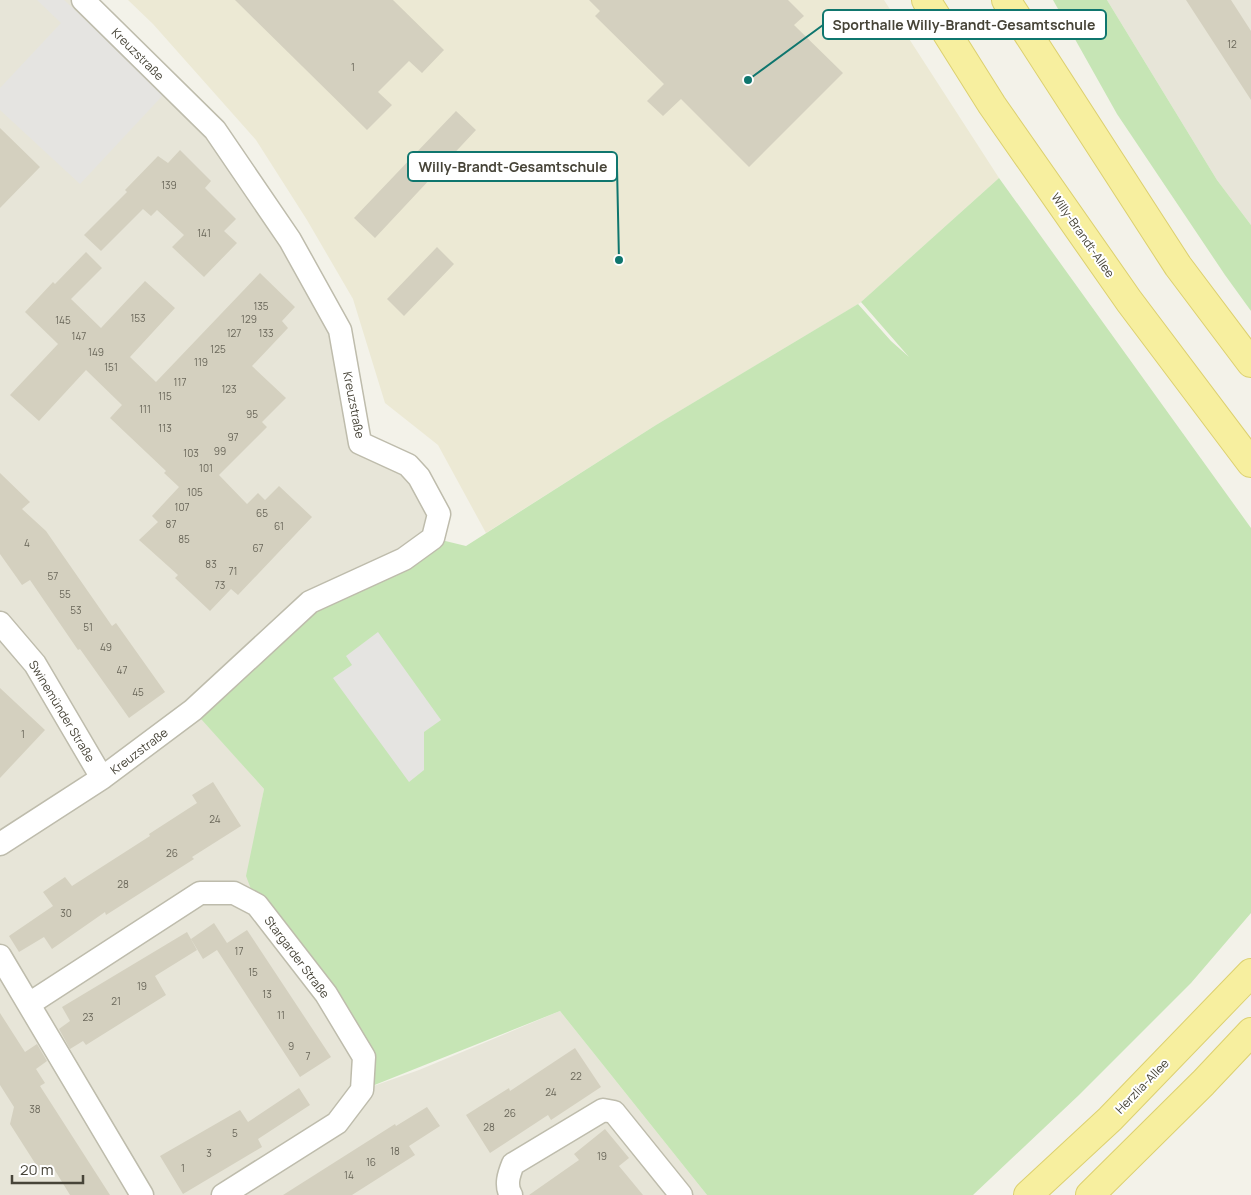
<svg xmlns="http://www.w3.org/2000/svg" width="1251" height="1195" font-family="Manrope,sans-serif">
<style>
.residential{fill:#e7e5d8}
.education{fill:#ece9d4}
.green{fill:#c6e5b5}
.parking{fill:#e5e4e1}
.building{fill:#d4d0bf}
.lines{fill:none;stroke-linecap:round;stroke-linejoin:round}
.minor-casing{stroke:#bebcac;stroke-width:25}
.primary-casing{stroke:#dcd06f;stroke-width:30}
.minor{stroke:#fff;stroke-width:22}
.primary{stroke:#f7ef9f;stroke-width:28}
.labels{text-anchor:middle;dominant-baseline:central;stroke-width:4;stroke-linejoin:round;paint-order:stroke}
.number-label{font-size:10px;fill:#6a675a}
.street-label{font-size:12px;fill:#474438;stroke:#fff}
.leader{fill:none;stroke:#0f766e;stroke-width:2}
.callout-dot{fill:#0f766e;stroke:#fff;stroke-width:2}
.callout{fill:#fff;stroke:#0f766e;stroke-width:2}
.callout-label{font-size:14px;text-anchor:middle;font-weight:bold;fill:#474438}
</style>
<rect width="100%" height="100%" fill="#f3f2e9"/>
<path class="residential" d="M0,0H83L215,130L340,330L360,443L419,477L433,538L194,710L264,789L257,825L364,1057L362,1090L419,1070L560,1011L707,1195H0Z
M1107,0H1251V225L1217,180Z"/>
<path class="education" d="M128,0H884L999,178L860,303L656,425L486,533L438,445L385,403L353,299L307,220L256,140L153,24Z"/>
<path class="green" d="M1053,0H1107L1217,180L1251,225V311L1225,275L1117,114Z
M999,178L1251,528V913L1191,983L1079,1095L973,1195H707L560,1011L362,1090L364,1057L257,905L246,876L264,789L193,710L310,602L433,538L466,546L656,425L858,304L891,341L909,357L861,302Z"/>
<path class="parking" d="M37,0H64L165,93L80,184L0,110V88L61,23Z
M378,632L441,720L424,732V770L409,782L333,678L352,665L346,656Z"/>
<path class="building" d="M235,0H393L444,50L422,73L409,61L378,92L392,105L367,130Z
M589,0H788L804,16L794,25L843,73L749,167L681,99L663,116L647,101L664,84L595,16L600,11Z
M1186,0H1231L1251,31V100Z
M456,111L476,130L375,238L354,218Z
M0,128L40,167L0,208Z
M180,150L211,181L205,188L236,219L224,231L237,243L204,277L172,247L184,235L157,210L151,216L143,209L101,251L84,235L127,192L125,190L158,156L168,163Z
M437,247L454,264L404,316L387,299Z
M86,252L102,268L71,299L101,328L145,281L175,308L130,357L156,382L260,273L295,307L282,321L288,328L252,366L286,398L262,422L267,427L219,475L247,504L258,493L265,500L279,486L312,517L238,595L231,589L210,611L175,578L178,575L139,540L158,522L152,516L179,487L164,473L166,471L110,418L122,405L86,370L39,421L10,395L58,344L25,312L53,282L55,284Z
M0,473L30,502L22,509L46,531L112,626L116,623L165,692L129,718L80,649L78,650L30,580L22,585L0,554Z
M0,688L45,730L0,778Z
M213,782L241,826L192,857L194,859L106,915L105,912L52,949L44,937L19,952L9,936L53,906L43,892L65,877L72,886L150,836L149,834L197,803L192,795Z
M214,923L227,943L247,930L331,1057L300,1077L217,950L203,959L191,939Z
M187,932L197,950L155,976L166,995L86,1045L83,1041L70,1049L59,1029L70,1021L62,1007Z
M0,1013L25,1052L37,1044L47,1061L36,1069L45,1083L40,1086L110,1195H70L51,1164L40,1171L10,1124L14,1107L0,1085Z
M575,1048L601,1087L551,1120L548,1115L490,1153L466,1115L509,1088L510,1091Z
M299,1088L310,1105L258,1139L262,1147L183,1194L160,1156L240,1110L248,1122Z
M427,1107L440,1126L409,1146L415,1155L352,1195H283L395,1124L396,1126Z
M605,1129L629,1158L619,1166L643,1195H529L579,1160L574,1154Z"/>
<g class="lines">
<defs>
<path id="minor" d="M0,623L35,664L102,778
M0,844L102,778L193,710L310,602L404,559L433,538L439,514L419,477L408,465L360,443L340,330L290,240L215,130L83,0
M0,956L142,1195
M29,1004L200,893H234L257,905L326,994L364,1057L362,1090L337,1123L223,1195
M511,1195C505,1185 509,1174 513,1164L603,1110L614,1112L681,1195"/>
<path id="primary" d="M926,0L992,105L1129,301L1251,463
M1006,0L1178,266L1251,363
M1028,1195L1110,1119L1251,973
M1090,1195L1203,1083L1251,1032"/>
</defs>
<use href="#minor" class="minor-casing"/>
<use href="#primary" class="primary-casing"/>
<use href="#minor" class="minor"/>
<use href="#primary" class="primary"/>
</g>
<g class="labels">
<g class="number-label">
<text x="1232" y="44">12</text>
<text x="353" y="67">1</text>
<text x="169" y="185">139</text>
<text x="204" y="233">141</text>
<text x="261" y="306">135</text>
<text x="138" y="318">153</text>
<text x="249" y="319">129</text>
<text x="63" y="320">145</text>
<text x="234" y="333">127</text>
<text x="266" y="333">133</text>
<text x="79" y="336">147</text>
<text x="218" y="349">125</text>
<text x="96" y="352">149</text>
<text x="201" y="362">119</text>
<text x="111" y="367">151</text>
<text x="180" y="382">117</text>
<text x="229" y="389">123</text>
<text x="165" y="396">115</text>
<text x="145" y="409">111</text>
<text x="252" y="414">95</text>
<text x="165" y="428">113</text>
<text x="233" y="437">97</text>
<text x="220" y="451">99</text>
<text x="191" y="453">103</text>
<text x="206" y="468">101</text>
<text x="195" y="492">105</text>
<text x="182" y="507">107</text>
<text x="262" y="513">65</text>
<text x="171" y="524">87</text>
<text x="279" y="526">61</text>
<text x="184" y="539">85</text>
<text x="27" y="543">4</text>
<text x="258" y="548">67</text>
<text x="211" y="564">83</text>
<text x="233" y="571">71</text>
<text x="53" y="576">57</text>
<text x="220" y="585">73</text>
<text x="65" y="594">55</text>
<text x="76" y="610">53</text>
<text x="88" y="627">51</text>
<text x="106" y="647">49</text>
<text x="122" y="670">47</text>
<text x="138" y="692">45</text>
<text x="23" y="734">1</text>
<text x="215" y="819">24</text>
<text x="172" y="853">26</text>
<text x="123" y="884">28</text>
<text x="66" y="913">30</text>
<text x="239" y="951">17</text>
<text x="253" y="972">15</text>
<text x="142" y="986">19</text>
<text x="267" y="994">13</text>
<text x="116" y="1001">21</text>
<text x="281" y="1015">11</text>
<text x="88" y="1017">23</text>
<text x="291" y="1046">9</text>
<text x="308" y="1056">7</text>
<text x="576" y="1076">22</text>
<text x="551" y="1092">24</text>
<text x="35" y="1109">38</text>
<text x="510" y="1113">26</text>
<text x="489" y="1127">28</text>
<text x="235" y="1133">5</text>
<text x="395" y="1151">18</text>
<text x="209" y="1153">3</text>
<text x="602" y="1156">19</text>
<text x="371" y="1162">16</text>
<text x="183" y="1168">1</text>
<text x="349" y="1175">14</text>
</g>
<g class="street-label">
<text transform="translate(138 54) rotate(45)">Kreuzstraße</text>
<text transform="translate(1083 235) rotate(55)">Willy-Brandt-Allee</text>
<text transform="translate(354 405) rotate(79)">Kreuzstraße</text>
<text transform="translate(62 711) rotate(59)">Swinemünder Straße</text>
<text transform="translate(139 751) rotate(-37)">Kreuzstraße</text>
<text transform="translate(297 957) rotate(53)">Stargarder Straße</text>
<text transform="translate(1142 1086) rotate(-46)">Herzlia-Allee</text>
</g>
</g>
<path class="leader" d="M748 80L823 25M619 260L617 167"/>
<g class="callout-dot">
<circle cx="748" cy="80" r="5"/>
<circle cx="619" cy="260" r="5"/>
</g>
<g class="callout">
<rect x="823" y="10" width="283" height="29" rx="5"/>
<rect x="408" y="152" width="209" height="29" rx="5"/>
</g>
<g class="callout-label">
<text x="964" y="30">Sporthalle Willy-Brandt-Gesamtschule</text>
<text x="513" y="172">Willy-Brandt-Gesamtschule</text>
</g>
<path d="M12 1175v8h71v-8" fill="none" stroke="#474438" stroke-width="2.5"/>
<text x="20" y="1175" font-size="15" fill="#474438" stroke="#ffffff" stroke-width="4" paint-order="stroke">20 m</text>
</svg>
